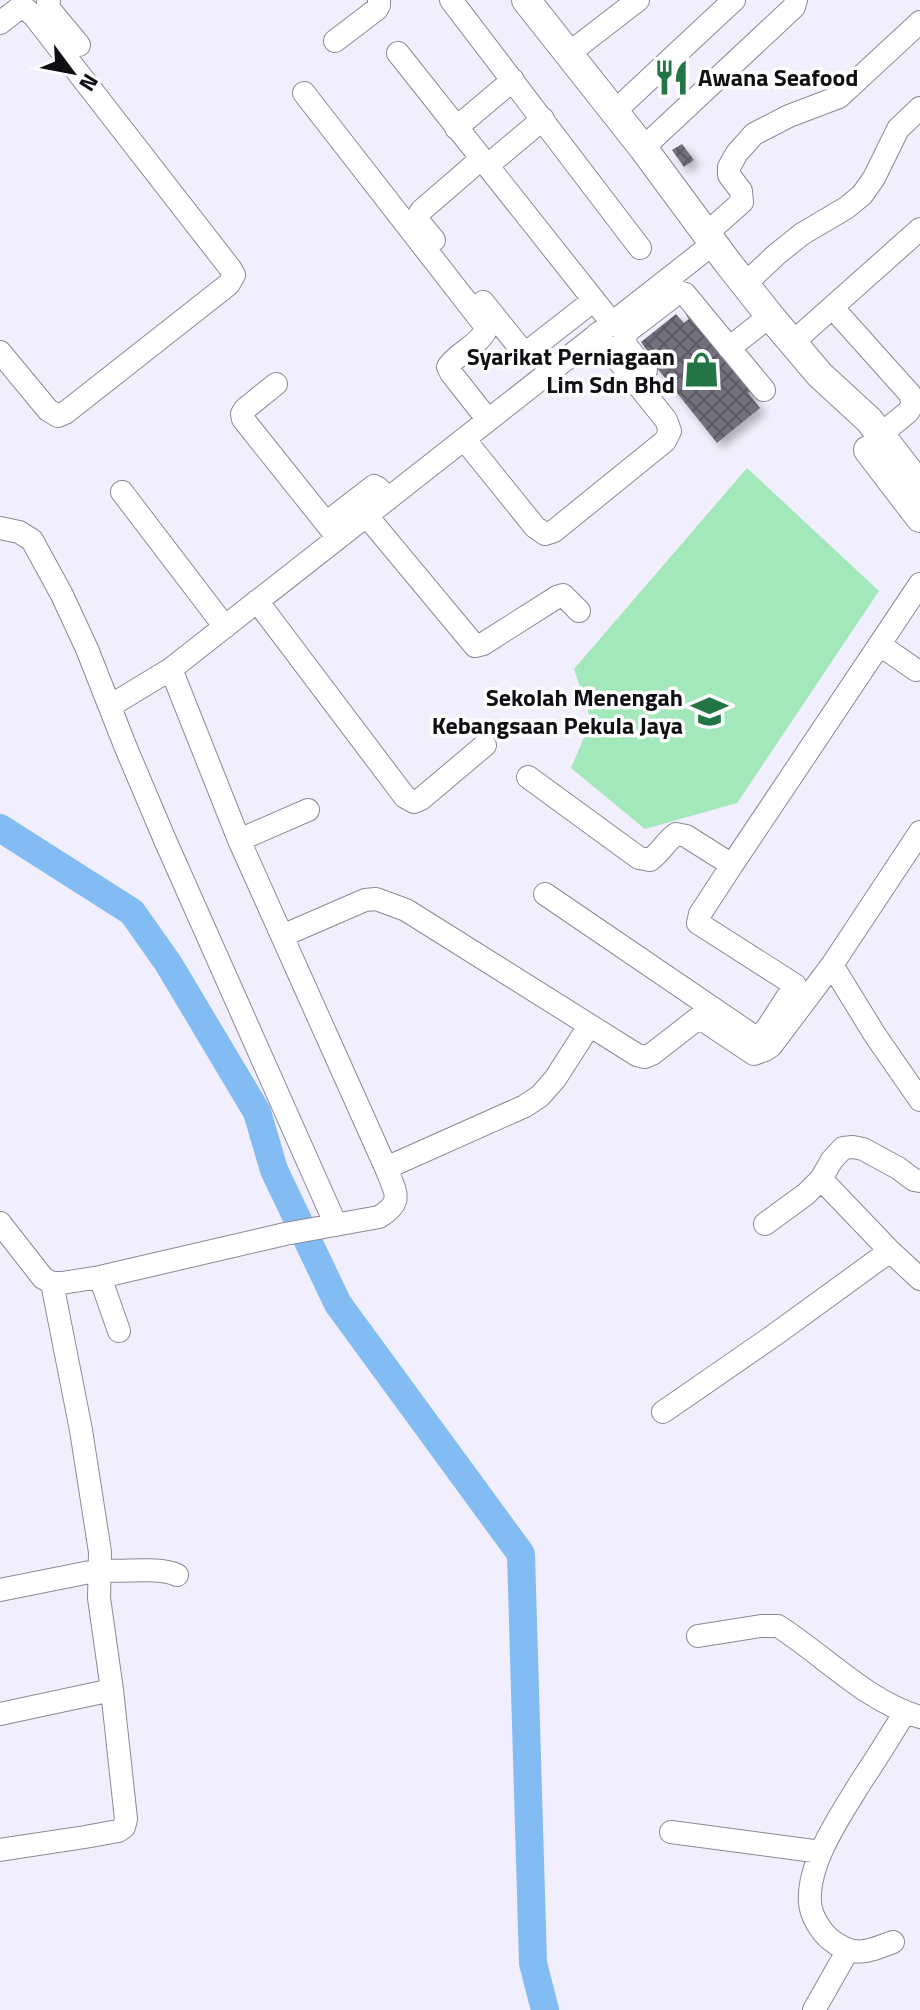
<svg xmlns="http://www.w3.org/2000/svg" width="920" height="2010" font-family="'Titillium Web',sans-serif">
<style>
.green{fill:#a3e8ba}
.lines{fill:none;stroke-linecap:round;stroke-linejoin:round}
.river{stroke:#83bcf2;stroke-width:28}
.building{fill:url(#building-cross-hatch);filter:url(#shadow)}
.minor-casing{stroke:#8c8997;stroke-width:24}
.major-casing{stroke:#8c8997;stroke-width:30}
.minor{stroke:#fff;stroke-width:22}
.major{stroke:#fff;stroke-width:28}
.labels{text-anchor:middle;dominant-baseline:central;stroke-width:7;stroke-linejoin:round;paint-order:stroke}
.poi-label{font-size:24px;font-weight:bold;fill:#100f13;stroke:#fdfdfd;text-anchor:end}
</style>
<defs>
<pattern id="building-cross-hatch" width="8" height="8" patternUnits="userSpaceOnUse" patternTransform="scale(2)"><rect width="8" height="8" fill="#73707e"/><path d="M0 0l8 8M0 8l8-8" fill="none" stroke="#5d5a66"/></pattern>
<filter id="shadow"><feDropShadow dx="5.5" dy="5.5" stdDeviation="4" flood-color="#0004"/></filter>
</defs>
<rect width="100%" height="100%" fill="#f1eefd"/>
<path class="green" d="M747,468L879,591L737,803L645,829L571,768L591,721L574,669Z"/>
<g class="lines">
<path class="river" d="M0,828L132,912L168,963L257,1112L274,1170L338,1304L521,1554L533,1963L545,2010"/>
</g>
<path class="building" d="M682,144L694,160L684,167L672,150Z
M694,308L757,387L748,393L760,408L717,443L646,354L648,352L641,342L676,314L684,323L689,319L686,315Z"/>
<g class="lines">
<defs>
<path id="minor" d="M49,0L48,2L50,10L79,45
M451,0L640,248
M0,23L18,9L27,10L34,16L230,268L234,275L229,284L65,413L58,416L48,410L0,352
M335,41L377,9L379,5V0
M398,53L612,323
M568,54L638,0
M304,93L483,323L486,330C478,346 458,352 448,367L451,373L488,420
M614,112L734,0
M456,128L513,80
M643,148L794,7L796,0
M487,166L543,119
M707,233L742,202L741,191L729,175V167L737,153L754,134L789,116L839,97L920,22
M434,240L419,222L418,216L422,210L481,159
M745,284L777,254L802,234L846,208L862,195L874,178L898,129L920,108
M483,302L520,348L525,351L530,350L594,300
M833,308L910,394L913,404L908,412L880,435
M792,343L920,229
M729,348L770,316
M646,370L628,348L624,340L628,331L679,292L685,294L764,390
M276,384L245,409L242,414L243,419L338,538
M464,439L535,527L545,534L554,531L665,441L670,431L666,420L597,334
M122,492L225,627
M366,515L475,646L483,644L557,597L563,595L579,611
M326,523L374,486L378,488L388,499
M0,528L19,532L32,540L62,595L87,649L126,748L165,840L336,1225
M257,601L405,797L414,802L421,799L485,745
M880,645L916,670
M110,706L171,669L714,243
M528,777L639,858L650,860C661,852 666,841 676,834L686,836L732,865L920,584
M239,840L308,810
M545,894L752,1035H760L766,1030L795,985L698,923L700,914L732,865
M282,936L365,900L376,899L406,910L637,1055L645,1057L652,1054L697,1019L703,1020L754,1054L765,1050L771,1046L832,965L920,832
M832,965L875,1035L920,1100
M386,1168L525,1106L540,1096L555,1079L589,1026
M821,1179L890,1251
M0,1223L43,1278L52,1283H62L100,1277L285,1234L379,1217C405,1201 395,1192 386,1168L239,840L171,669
M765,1224L806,1194L821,1179L832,1160L843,1148L853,1147L863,1149L898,1168L914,1180L920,1181
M100,1277L119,1331
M663,1412L773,1336L890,1251L920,1279
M0,1590L100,1570C122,1573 159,1566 177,1575
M698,1636L761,1626H778C825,1656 866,1701 920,1717
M0,1714L112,1690L99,1598L100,1552L81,1430L52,1283
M671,1832L821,1852
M0,1850L85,1837L118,1831L124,1827L126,1819L112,1690
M893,1942C867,1952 854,1958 831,1940C821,1932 811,1916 810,1903C807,1862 842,1813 862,1780C877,1758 891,1735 905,1712
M814,2010L848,1950"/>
<path id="major" d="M526,0L643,148L728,263L770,316L820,375L869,420L920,486
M868,450L920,518"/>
</defs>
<use href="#minor" class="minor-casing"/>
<use href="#major" class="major-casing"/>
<use href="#minor" class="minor"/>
<use href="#major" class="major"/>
</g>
<defs>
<symbol id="restaurant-bare" viewBox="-9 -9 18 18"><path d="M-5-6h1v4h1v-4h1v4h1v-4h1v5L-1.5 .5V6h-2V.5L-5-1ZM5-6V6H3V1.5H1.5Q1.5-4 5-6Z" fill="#247546" stroke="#fdfdfd" stroke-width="2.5" paint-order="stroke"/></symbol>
<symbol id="shop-bare" viewBox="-9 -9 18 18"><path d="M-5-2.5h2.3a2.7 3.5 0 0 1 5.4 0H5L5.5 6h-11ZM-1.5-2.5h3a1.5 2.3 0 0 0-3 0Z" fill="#247546" stroke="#fdfdfd" stroke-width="2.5" paint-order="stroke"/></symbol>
<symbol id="school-bare" viewBox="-9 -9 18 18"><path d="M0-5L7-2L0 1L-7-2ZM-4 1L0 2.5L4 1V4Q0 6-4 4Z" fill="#247546" stroke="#fdfdfd" stroke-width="2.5" paint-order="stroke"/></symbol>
</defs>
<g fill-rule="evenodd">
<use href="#restaurant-bare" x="646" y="52" width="51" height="51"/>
<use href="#shop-bare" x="676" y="344" width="51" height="51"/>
<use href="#school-bare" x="684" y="686" width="51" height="51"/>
</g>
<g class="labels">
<g class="poi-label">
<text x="698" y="77" text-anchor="start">Awana Seafood</text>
<text x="675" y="356">Syarikat Perniagaan<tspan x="675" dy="28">Lim Sdn Bhd</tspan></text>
<text x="683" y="697">Sekolah Menengah<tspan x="683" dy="28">Kebangsaan Pekula Jaya</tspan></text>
</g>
</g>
<g transform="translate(72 72) rotate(122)" stroke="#fdfdfd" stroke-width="6" paint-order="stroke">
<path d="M0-6L14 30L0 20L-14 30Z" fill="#100f13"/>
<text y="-12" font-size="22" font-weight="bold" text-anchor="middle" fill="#100f13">N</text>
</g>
</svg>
